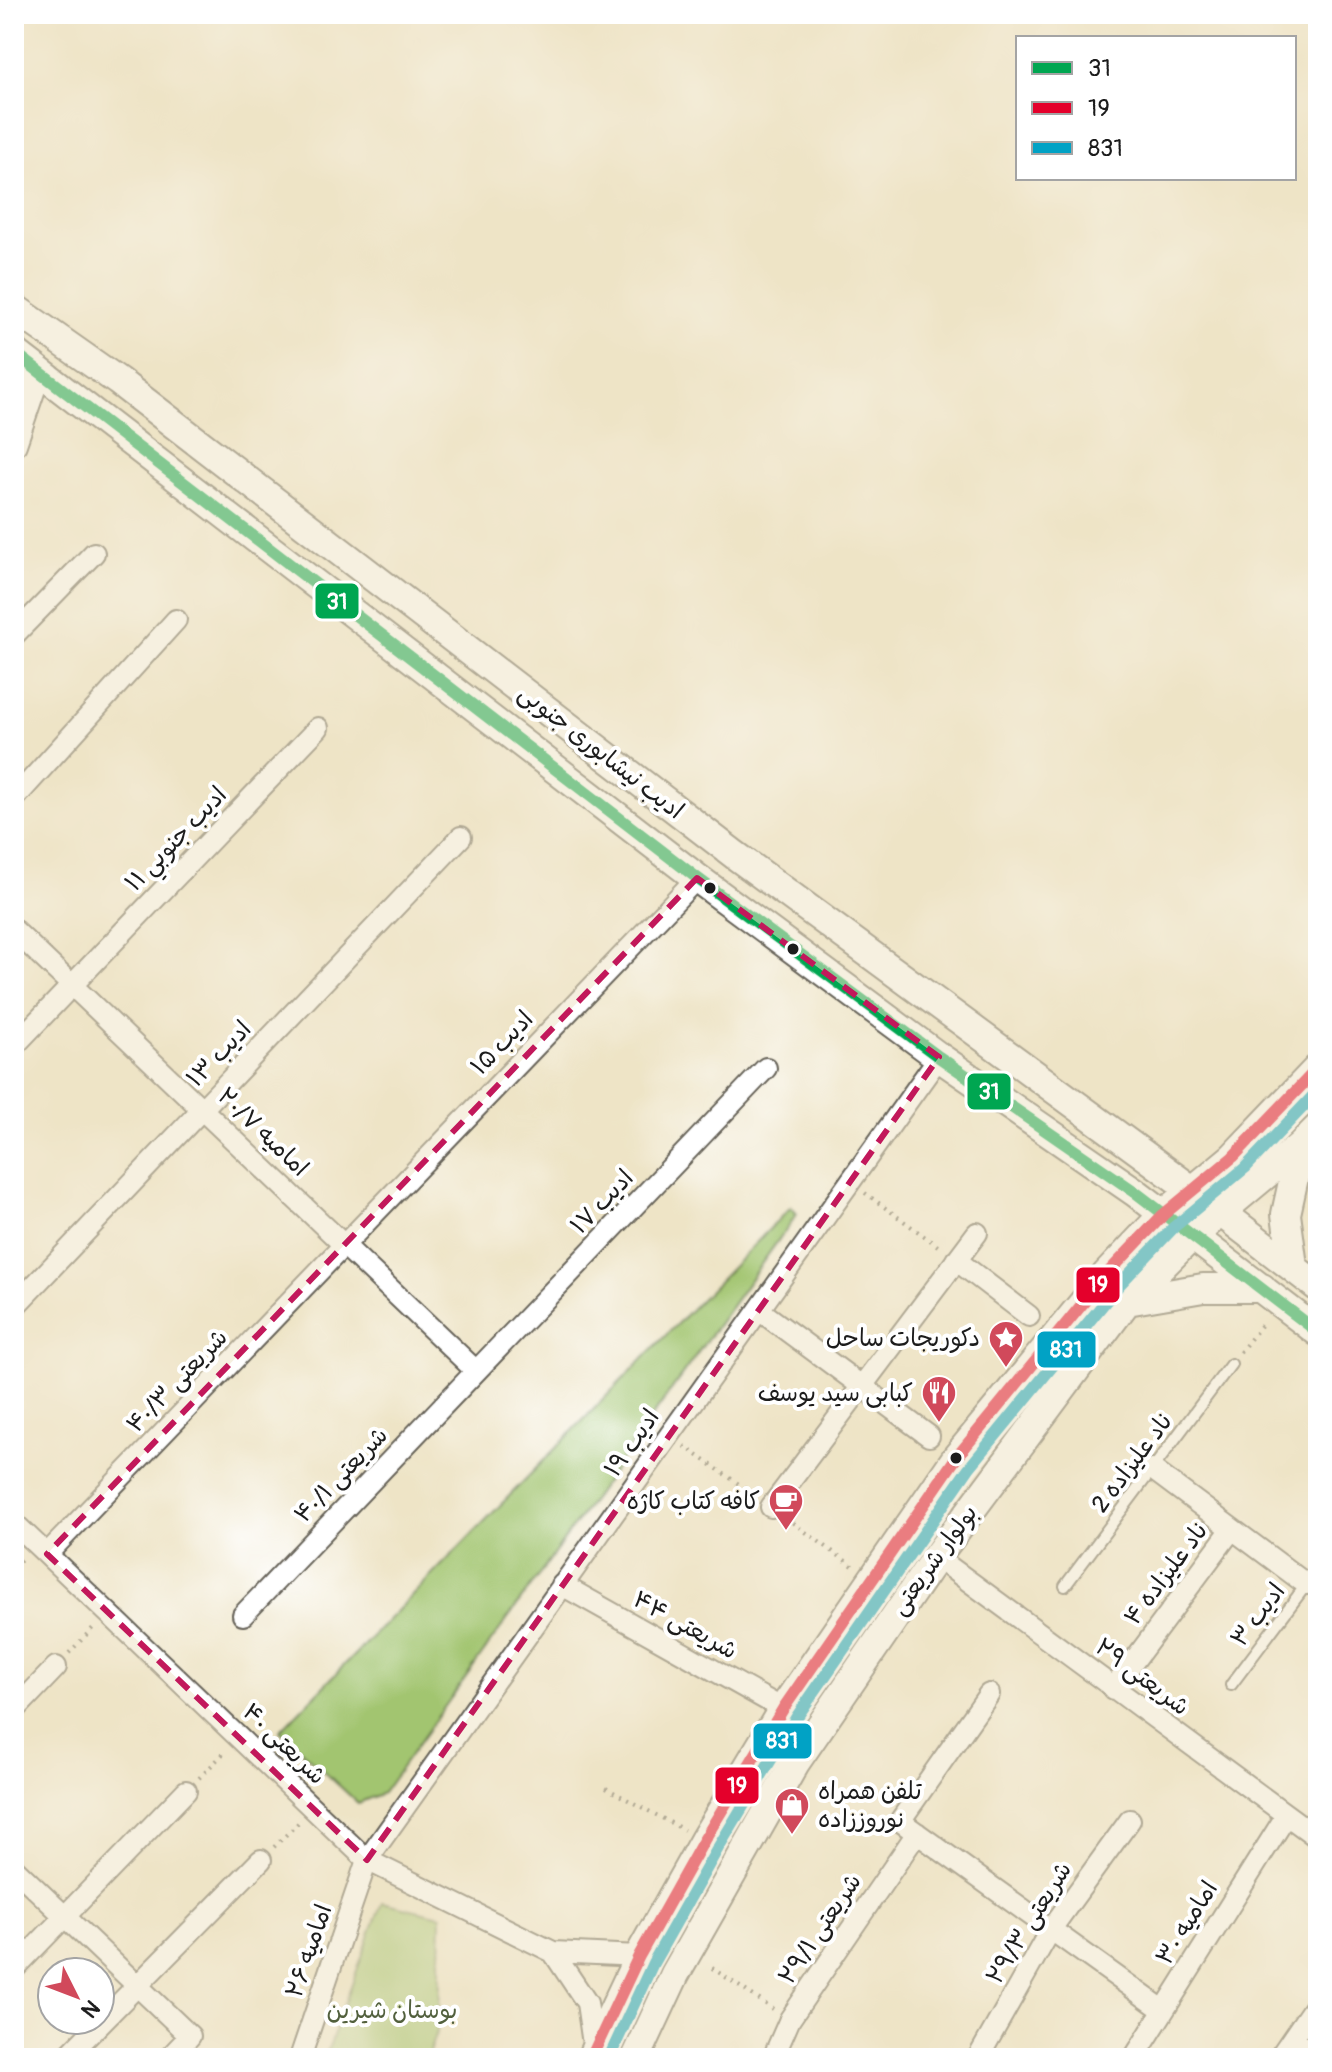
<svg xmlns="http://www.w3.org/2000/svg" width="1332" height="2072" font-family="Pangolin,'Playpen Sans Arabic',sans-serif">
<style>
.green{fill:#a2c56f;stroke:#5f7046;stroke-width:2}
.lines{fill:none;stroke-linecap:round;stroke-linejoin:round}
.service-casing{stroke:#666258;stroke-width:14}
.minor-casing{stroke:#666258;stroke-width:24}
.tertiary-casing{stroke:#666258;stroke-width:28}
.secondary-casing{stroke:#666258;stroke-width:32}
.path{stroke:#666258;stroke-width:4;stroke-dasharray:2 6;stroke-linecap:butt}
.service{stroke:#fff;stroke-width:10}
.minor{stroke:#fff;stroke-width:20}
.tertiary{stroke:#fff;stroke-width:24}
.secondary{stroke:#fff;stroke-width:28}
.bus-1-casing{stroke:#fff;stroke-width:18}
.bus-2-casing{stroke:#fff;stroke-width:18}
.bus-3-casing{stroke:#fff;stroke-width:18}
.bus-1{stroke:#00a651;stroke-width:12}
.bus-2{stroke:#e4002b;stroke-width:12}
.bus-3{stroke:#01a2c5;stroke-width:12}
.marked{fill:none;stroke:#c2185b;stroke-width:6;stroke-dasharray:16 10;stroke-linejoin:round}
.bus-dot{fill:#1c1c1c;stroke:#fff;stroke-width:3}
.labels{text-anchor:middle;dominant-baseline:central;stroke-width:8;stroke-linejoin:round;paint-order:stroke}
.street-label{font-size:24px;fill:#1c1c1c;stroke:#fff}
.poi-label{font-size:24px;fill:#1c1c1c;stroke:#fff;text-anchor:end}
.park-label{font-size:24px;fill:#52603d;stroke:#fff}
.line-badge{stroke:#fff;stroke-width:3}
.badge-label{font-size:22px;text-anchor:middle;font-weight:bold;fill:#fff}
</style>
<rect width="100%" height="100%" fill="#fff"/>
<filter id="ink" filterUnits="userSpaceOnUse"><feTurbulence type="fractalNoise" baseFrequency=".0125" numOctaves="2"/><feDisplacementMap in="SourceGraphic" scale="16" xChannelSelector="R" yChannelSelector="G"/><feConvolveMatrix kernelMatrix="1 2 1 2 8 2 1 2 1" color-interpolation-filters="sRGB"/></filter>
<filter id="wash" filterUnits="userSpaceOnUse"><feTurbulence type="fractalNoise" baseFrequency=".006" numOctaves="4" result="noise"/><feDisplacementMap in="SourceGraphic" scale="32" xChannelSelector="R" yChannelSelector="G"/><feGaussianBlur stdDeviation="1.8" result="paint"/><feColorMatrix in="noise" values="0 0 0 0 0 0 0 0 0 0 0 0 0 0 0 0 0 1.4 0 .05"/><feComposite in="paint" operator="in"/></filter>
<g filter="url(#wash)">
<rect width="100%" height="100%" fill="#eee4c6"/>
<path class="green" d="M791,1207L797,1214L383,1793L358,1803L280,1731Z
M382,1902L441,1916L439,2024L427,2058H325Z"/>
</g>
<g filter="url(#ink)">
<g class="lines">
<defs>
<path id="service" d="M1065,1586L1231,1364
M1231,1685L1318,1569"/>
<path id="minor" d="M14,635L94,553
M14,799L176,620
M14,930L476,1371
M14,1046L318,728
M956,1260L1029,1316
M14,1307L461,837
M759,1310L929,1436
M1152,1469L1306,1584
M771,1507L977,1233
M14,1523L367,1860L553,1952
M47,1554L697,878
M936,1557L1318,1838
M562,1585L783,1709
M243,1615L766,1068
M1113,1689L1232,1529
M989,1694L900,1821L1163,2010
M14,1711L56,1667
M14,1868L190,2036L169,2058
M14,1969L186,1791
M1292,2039L1318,2057
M594,2051L587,2003L553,1952L639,1956
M66,2058L261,1860
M300,2058L367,1860L939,1057
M773,2058L790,2019L917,1833
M978,2058L1051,1929L1130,1820
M1134,2058L1286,1816
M1279,2058L1318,2001"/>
<path id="tertiary" d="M14,444L39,371"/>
<path id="secondary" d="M14,308L118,381L735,855L1192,1190L1318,1287
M14,352L697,878L939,1057L1135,1192L1318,1332
M1293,1266L1286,1214L1301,1145
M1127,1301L1203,1288H1262
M591,2058L639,1956L704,1840L783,1709L956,1458L1107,1274L1163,1215L1233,1157L1318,1068
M636,2058L675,1974L795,1763L936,1557L1127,1301L1192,1236L1301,1145L1318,1128"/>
</defs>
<use href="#service" class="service-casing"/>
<use href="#minor" class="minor-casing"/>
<use href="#tertiary" class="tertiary-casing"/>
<use href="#secondary" class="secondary-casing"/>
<path class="path" d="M865,1193L942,1249
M1240,1352L1264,1322
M684,1446L756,1496
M786,1518L853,1566
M14,1567L23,1557
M69,1653L93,1628
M199,1778L227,1750
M606,1788L684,1830
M274,1847L299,1822
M712,1968L773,2009"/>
<use href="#service" class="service"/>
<use href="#minor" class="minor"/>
<use href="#tertiary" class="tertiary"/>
<use href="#secondary" class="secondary"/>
<defs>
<path id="bus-1" d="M14,352L697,878L939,1057L1135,1192L1318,1332"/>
<path id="bus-2" d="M591,2058L639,1956L704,1840L783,1709L956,1458L1107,1274L1163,1215L1233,1157L1318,1068"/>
<path id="bus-3" d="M609,2058L653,1963L718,1848L796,1718L969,1468L1119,1285L1174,1227L1245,1168L1318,1091"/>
</defs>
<use href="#bus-1" class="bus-1-casing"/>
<use href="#bus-2" class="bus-2-casing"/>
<use href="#bus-3" class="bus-3-casing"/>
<use href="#bus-1" class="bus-1"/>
<use href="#bus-2" class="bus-2"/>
<use href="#bus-3" class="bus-3"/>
</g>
</g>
<path d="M0 0H1332V2072H0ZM697,878L939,1057L367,1860L47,1554Z" fill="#eee4c6" fill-opacity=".55" fill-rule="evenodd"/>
<path class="marked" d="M697,878L939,1057L367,1860L47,1554Z"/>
<defs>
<symbol id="sight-pin" viewBox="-11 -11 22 30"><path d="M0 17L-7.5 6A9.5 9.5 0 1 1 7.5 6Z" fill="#d1495b" stroke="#fff"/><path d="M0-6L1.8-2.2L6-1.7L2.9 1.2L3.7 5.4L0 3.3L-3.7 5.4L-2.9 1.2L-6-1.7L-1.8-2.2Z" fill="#fff"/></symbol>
<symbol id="restaurant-pin" viewBox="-11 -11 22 30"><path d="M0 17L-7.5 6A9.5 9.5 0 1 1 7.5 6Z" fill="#d1495b" stroke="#fff"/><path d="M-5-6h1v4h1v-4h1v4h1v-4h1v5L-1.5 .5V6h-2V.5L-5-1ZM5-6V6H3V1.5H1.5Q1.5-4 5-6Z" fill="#fff"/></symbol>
<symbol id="cafe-pin" viewBox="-11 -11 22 30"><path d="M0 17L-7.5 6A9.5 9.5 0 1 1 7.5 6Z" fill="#d1495b" stroke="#fff"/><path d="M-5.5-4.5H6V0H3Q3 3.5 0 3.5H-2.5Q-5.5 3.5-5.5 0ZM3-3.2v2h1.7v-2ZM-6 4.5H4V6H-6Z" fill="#fff"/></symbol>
<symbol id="shop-pin" viewBox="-11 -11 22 30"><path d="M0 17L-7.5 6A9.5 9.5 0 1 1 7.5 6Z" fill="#d1495b" stroke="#fff"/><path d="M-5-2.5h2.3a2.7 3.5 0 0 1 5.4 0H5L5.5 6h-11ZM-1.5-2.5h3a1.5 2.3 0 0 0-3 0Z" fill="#fff"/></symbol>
</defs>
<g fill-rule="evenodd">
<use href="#sight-pin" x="986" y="1318" width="40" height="54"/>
<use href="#restaurant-pin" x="919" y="1373" width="40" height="54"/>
<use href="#cafe-pin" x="766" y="1481" width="40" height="54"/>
<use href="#shop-pin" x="772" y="1785" width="40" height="54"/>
</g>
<g class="bus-dot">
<circle cx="710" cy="888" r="7"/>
<circle cx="793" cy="949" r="7"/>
<circle cx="956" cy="1458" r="7"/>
</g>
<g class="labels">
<g class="street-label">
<text transform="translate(601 752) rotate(38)">ادیب نیشابوری جنوبی</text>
<text transform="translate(176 839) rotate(-46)">ادیب جنوبي ١١</text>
<text transform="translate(502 1043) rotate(-46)">ادیب ۱۵</text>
<text transform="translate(219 1054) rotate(-46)">ادیب ۱۳</text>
<text transform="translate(263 1132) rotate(44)">امامیه ۲۰/۷</text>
<text transform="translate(602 1202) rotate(-46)">ادیب ۱۷</text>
<text transform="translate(177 1381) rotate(-46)">شریعتی ۴۰/۳</text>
<text transform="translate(632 1443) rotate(-55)">ادیب ۱۹</text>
<text transform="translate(1132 1463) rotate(-53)">ناد علیزاده 2</text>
<text transform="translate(341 1475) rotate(-46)">شریعتی ۴۰/۱</text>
<text transform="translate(934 1560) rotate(-54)">بولوار شریعتی</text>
<text transform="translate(1166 1574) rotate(-53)">ناد علیزاده ۴</text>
<text transform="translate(1258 1615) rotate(-53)">ادیب ۳</text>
<text transform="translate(685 1625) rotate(29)">شریعتی ۴۴</text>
<text transform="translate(1142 1677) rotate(37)">شریعتی ۲۹</text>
<text transform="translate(284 1744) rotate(44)">شریعتی ۴۰</text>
<text transform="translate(1029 1923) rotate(-58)">شریعتی ۲۹/۳</text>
<text transform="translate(1187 1923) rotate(-58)">امامیه ۳۰</text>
<text transform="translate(820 1929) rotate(-56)">شریعتی ۲۹/۱</text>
<text transform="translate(309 1951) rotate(-71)">امامیه ۲۶</text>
</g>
<g class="poi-label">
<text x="980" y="1338">دکوریجات ساحل</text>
<text x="913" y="1393">کبابی سید یوسف</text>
<text x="760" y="1501">کافه کتاب کاژه</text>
<text x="818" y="1791" text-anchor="start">تلفن همراه<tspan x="818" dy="28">نوروززاده</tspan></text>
</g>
<g class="park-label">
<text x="392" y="2010">بوستان شیرین</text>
</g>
</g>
<g class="line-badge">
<rect x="314" y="582" width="46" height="38" rx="8" fill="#00a651"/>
<rect x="966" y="1072" width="46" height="39" rx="8" fill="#00a651"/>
<rect x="1075" y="1266" width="46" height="38" rx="8" fill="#e4002b"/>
<rect x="1036" y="1330" width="61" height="39" rx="8" fill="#01a2c5"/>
<rect x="752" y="1722" width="61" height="38" rx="8" fill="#01a2c5"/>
<rect x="714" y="1766" width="46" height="39" rx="8" fill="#e4002b"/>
</g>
<g class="badge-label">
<text x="337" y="609">31</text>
<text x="989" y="1099">31</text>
<text x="1098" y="1292">19</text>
<text x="1066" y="1357">831</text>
<text x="782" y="1748">831</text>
<text x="737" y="1793">19</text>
</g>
<rect width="1332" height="2072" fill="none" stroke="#fff" stroke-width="48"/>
<rect x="1016" y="36" width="280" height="144" fill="#ffffff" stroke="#a4a4a4" stroke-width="2"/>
<rect x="1032" y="62" width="40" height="12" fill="#00a651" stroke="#a4a4a4" stroke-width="2"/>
<text x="1088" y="76" font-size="24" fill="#1c1c1c">31</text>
<rect x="1032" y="102" width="40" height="12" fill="#e4002b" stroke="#a4a4a4" stroke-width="2"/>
<text x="1088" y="116" font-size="24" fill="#1c1c1c">19</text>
<rect x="1032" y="142" width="40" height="12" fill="#01a2c5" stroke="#a4a4a4" stroke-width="2"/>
<text x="1088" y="156" font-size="24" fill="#1c1c1c">831</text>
<g transform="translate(76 1996) rotate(132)"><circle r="38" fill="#ffffff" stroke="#a4a4a4" stroke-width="2"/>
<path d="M0-6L14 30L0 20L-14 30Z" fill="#d1495b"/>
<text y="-12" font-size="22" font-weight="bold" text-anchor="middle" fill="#1c1c1c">N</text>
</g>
</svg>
